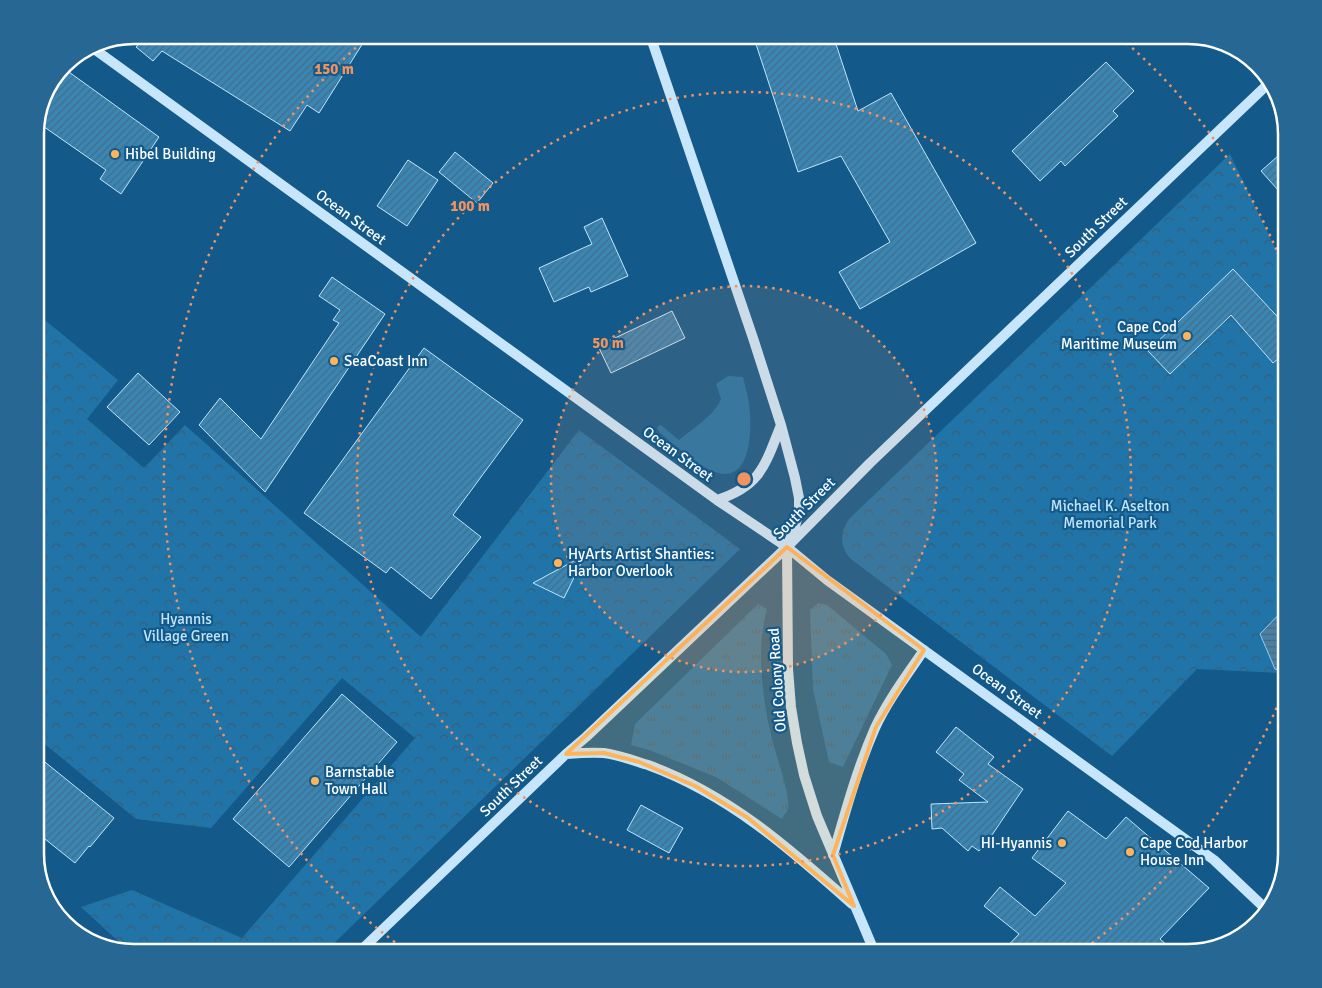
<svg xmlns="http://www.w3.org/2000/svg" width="1322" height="988" font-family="Signika,sans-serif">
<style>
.grass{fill:url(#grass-tufts)}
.park{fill:url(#park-crowns)}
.garden{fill:#2174a8}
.water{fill:url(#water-rules);stroke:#8bcdf4}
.building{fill:url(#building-hatch);stroke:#c0e5fc}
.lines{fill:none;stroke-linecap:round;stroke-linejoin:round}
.secondary{stroke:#c7e6fb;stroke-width:10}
.marked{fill:#ffb459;fill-opacity:0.2;stroke:#ffb459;stroke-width:4;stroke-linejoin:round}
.ring{fill:none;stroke:#f09361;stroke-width:2.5;stroke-dasharray:2.5 5}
.poi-dot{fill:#ffb459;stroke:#135a8a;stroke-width:2}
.labels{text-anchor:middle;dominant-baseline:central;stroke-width:4.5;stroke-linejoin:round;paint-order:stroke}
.poi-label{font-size:15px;fill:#fff;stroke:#135a8a;text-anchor:start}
.street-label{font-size:15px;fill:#fff;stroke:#135a8a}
.park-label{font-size:15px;fill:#c0e5fc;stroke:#135a8a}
.rim{fill:none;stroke:#fff;stroke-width:2.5}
.centre{fill:#f09361;stroke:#135a8a;stroke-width:2.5}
.ring-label{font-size:15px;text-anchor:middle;font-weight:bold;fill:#f09361;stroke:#135a8a;stroke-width:4.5;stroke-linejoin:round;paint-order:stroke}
</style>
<defs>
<pattern id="grass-tufts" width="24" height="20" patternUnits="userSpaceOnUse" patternTransform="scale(1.25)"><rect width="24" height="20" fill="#2174a8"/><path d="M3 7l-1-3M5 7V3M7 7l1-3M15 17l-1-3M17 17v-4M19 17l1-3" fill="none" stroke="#395e75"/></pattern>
<pattern id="park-crowns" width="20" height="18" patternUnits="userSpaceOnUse" patternTransform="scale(1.25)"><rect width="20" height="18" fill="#2174a8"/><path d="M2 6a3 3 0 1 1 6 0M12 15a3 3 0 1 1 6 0" fill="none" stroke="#395e75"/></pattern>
<pattern id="water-rules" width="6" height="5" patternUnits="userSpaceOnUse" patternTransform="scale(1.25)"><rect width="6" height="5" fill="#4a7fa2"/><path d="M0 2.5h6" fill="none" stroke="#4b687b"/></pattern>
<pattern id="building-hatch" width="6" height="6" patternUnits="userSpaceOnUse" patternTransform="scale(1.25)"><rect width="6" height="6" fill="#3b85b3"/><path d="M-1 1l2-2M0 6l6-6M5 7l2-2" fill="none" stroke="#426e8a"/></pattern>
</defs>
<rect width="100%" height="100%" fill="#135a8a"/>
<path class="grass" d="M818,603L827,605L886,654L892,665L843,767L829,762L813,689L810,610Z
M758,604L767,609C756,647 762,696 771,734C774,750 791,796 788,809C787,812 783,816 782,819L716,777L649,750L631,745L635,724Z"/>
<path class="park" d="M1230,154L1287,273V609L1271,626L1280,673L1197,669L1112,756L851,559C839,546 840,532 849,519Z
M35,312L118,380L87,419L144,468L185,425L421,637L579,430L740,549L324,953H134L130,952L81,907L132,890L242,938L415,738L342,678L211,828L136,819L35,736Z"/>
<path class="garden" d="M728,376L743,377C745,386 748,395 749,404C752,425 753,482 718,473C700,468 675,445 660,433L657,428L660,425L662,426L679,440C693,428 714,416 721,399L716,384Z"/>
<path class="water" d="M1287,606V671L1275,669L1260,634Z"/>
<path class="building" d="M137,35H368L319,113L307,105L290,131L162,51L153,61L136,47L143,39Z
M753,35H833L858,111L891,93L976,243L860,309L839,272L890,242L841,156L798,172Z
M1106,62L1134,91L1113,111L1118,116L1065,166L1061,161L1040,181L1012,151Z
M62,67L159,137L121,194L100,179L106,170L37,122L45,90Z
M1287,148V200L1261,171Z
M455,152L493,183L477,203L439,172Z
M408,160L438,180L407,226L377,206Z
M602,218L628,276L591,292L589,287L554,302L539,268L592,244L584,227Z
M1233,269L1287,327V351L1273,363L1231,315L1170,374L1148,351Z
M332,277L385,314L265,492L199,425L220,398L261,439L339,323L333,320L340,310L319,296Z
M672,311L685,338L611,373L598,346Z
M424,348L523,420L453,515L481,537L431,599L391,567L386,573L304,513Z
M138,373L180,412L149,445L107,407Z
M585,555L564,598L533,583Z
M342,694L397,742L289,867L233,819Z
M956,727L994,757L988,764L1023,789L990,838L979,851L972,846L968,851L942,828L932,829L931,804L988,802L959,780L964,774L936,752Z
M35,754L114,818L90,847L89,846L75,863L35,831Z
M641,805L683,828L669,853L627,830Z
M1068,811L1106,839L1126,817L1209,888L1160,939L1176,953H1001L1019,934L984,906L1000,887L1035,916L1066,883L1032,858Z"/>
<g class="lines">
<path class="secondary" d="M650,35L753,338L781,425L795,478L799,498V509L796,523L787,547L788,669L791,707L797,743L804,775L817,816L875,953
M90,46L717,500L787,547L827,580L1214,860L1268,911
M717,500C761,486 765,465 781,425
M566,754C579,753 592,752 604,753C619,755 635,761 648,765C728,794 789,848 852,904
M833,855C845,813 857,769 875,728C888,700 907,675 924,650
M358,953L566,754L586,737L787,547L870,463L1270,82"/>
</g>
<path class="marked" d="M787,547L924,650L876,727L833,855L854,906L748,818L695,786L639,762L604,753L566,754Z"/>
<circle cx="744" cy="479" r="193" fill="#f09361" fill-opacity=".12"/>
<g class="ring">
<circle cx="744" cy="479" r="193"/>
<circle cx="744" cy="479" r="387"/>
<path d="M1285 687A580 580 0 0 1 1081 951M407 951A580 580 0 0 1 367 38M1121 38A580 580 0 0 1 1285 271"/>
</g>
<g class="poi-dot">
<circle cx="115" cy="154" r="5"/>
<circle cx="1187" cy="336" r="5"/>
<circle cx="334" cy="361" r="5"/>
<circle cx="558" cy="563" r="5"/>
<circle cx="315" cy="781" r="5"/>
<circle cx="1062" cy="843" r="5"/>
<circle cx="1130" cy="852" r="5"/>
</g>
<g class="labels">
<g class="poi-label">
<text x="125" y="154">Hibel Building</text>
<text x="1177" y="327" text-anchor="end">Cape Cod<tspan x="1177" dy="17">Maritime Museum</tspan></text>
<text x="344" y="361">SeaCoast Inn</text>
<text x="568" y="554">HyArts Artist Shanties:<tspan x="568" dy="17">Harbor Overlook</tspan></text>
<text x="325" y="772">Barnstable<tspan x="325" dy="17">Town Hall</tspan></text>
<text x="1052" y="843" text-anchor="end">HI-Hyannis</text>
<text x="1140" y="843">Cape Cod Harbor<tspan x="1140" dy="17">House Inn</tspan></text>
</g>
<g class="street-label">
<text transform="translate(351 217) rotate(36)">Ocean Street</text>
<text transform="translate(1096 227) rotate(-44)">South Street</text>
<text transform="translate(678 454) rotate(36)">Ocean Street</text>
<text transform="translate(804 508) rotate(-45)">South Street</text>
<text transform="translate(777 680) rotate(-94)">Old Colony Road</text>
<text transform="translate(1007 691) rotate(36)">Ocean Street</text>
<text transform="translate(511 786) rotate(-44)">South Street</text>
</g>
<g class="park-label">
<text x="1110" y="506">Michael K. Aselton<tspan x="1110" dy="17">Memorial Park</tspan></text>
<text x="186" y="619">Hyannis<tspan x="186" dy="17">Village Green</tspan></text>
</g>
</g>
<path d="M0 0H1322V988H0ZM134 44H1188A90 90 0 0 1 1278 134V854A90 90 0 0 1 1188 944H134A90 90 0 0 1 44 854V134A90 90 0 0 1 134 44Z" fill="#266793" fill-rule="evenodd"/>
<path class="rim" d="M134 44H1188A90 90 0 0 1 1278 134V854A90 90 0 0 1 1188 944H134A90 90 0 0 1 44 854V134A90 90 0 0 1 134 44Z"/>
<circle cx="744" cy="479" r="8" class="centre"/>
<g class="ring-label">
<text x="334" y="74">150 m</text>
<text x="470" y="211">100 m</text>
<text x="608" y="348">50 m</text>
</g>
</svg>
